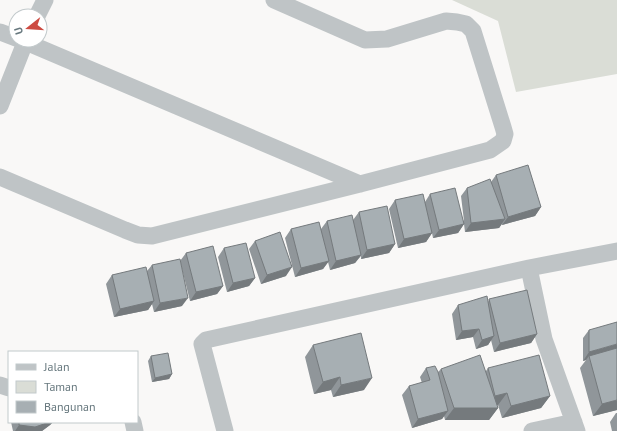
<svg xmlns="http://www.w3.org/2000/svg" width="617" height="431" font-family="'PT Sans',sans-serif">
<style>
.green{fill:#daddd6}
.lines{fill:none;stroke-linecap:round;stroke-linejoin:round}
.street{stroke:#bfc4c6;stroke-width:17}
.wall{fill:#90969a}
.shaded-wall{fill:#757a7d}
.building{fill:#a7afb3;stroke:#757a7d}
</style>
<rect width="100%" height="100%" fill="#f9f8f7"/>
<path class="green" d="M452,0H617V74L516,92L498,21Z"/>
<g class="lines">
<path class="street" d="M37,16L45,0
M0,32L16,38
M21,40L360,184
M0,106L26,40
M0,177L125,230L138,235L152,236L360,184L490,150L503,141L505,134L503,127L473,31L466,24L457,22L446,21L387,39L365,40L274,0
M529,268L544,339L577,431
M0,385L9,388
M133,422L135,431
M225,431L202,344L206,340L529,268L617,251
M532,431L574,422"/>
</g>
<path class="wall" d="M496,175L541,207L535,216L502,225V224L499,228L465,232L464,224L458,233L433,238L432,233L426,242L398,248L389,209L395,200L425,202L430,194L464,221L461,196L467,188L491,182Z
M359,212L395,244L389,253L361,259V256L355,263L330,270L328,262L323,269L295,277L285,238L291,229H321L327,221L353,220Z
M255,241L286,276L261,284L249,249Z
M224,248L255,278L249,286L227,292L218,257Z
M186,253L223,286L217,294L190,301L180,261Z
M152,265L182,306L154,312L152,304L148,310L114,317L106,284L112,275L147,271Z
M489,299L537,334L531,343L494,352L491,340L488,345L476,349L473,337L456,340L452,314L458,305L488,302Z
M589,330L617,410L593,416L580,368L586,360L583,361V338Z
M313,345L364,390L333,397L331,390L314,394L305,357Z
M151,356L172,374L169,379L152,382L148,361Z
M426,368L438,372L441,369L486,371L488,368L550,396L541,408L502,418L498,405L497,406L498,408L489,420H445L444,416L442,419L412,428L402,395L409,386L422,383L420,377Z
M616,413H617V431H612L610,422Z
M11,422H53L50,425L42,431H13Z"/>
<path class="shaded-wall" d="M541,207L535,216L502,225L508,217Z
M505,219L499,228L465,232L471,223Z
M464,224L458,233L433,238L439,230Z
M432,233L426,242L398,248L404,239Z
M395,244L389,253L361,259L367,250Z
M361,255L355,263L330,270L336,261Z
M329,261L323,269L295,277L301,268Z
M292,267L286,276L261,284L267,275Z
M255,278L249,286L227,292L233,283Z
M223,286L217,294L190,301L196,292Z
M188,298L182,306L154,312L160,303Z
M154,301L148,310L114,317L120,309Z
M479,329L473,337L456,340L462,331Z
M537,334L531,343L494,352L500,343Z
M494,336L488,345L476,349L482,340Z
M617,344V351L589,356L586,360L583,361L589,352Z
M172,374L169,379L152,382L155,378Z
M340,377L331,390L314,394L323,382Z
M372,378L364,390L333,397L341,385Z
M507,393L498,405L488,408H498L489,420H445L454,408H487L495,396Z
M550,396L541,408L502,418L511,406Z
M617,400V410L593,416L602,404Z
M448,411L442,419L412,428L418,419Z
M48,422H53L50,425L42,431H15L19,425Z"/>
<path class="building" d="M528,165L541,207L508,217L496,175Z
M490,179L505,219L471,223L467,188Z
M455,188L464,224L439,230L430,194Z
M423,194L432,233L404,239L395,200Z
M387,206L395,244L367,250L359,212Z
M352,215L361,255L336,261L327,221Z
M319,222L329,261L301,268L291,229Z
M280,232L292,267L267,275L255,241Z
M246,243L255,278L233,283L224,248Z
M213,246L223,286L196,292L186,253Z
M180,259L188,298L160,303L152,265Z
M146,267L154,301L120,309L112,275Z
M527,290L537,334L500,343L489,299Z
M487,296L494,336L482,340L479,329L462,331L458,305Z
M617,322V344L589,352V330Z
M361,333L372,378L341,385L340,377L323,382L313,345Z
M617,348V400L602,404L589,356Z
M168,353L172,374L155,378L151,356Z
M480,355L498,408H454L441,369Z
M539,355L550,396L511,406L507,393L495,396L488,368Z
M435,366L438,372L448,411L418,419L409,386L430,380L426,368Z
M19,422H48L44,424L35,427L19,425Z"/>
<rect x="8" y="351" width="130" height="72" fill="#ffffff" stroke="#c2c9cb"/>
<rect x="16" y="364" width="20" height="6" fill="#bfc4c6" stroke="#c2c9cb"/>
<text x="44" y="371" font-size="12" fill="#67787e">Jalan</text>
<rect x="16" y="381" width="20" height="12" fill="#daddd6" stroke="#c2c9cb"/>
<text x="44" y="391" font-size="12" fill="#67787e">Taman</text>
<rect x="16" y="401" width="20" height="12" fill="#a7afb3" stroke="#c2c9cb"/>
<text x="44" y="411" font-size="12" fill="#67787e">Bangunan</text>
<g transform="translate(28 28) rotate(253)"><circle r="19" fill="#ffffff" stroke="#c2c9cb"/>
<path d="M0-3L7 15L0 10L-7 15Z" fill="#cd4b42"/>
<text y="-6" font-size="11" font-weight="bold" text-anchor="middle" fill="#67787e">U</text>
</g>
</svg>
